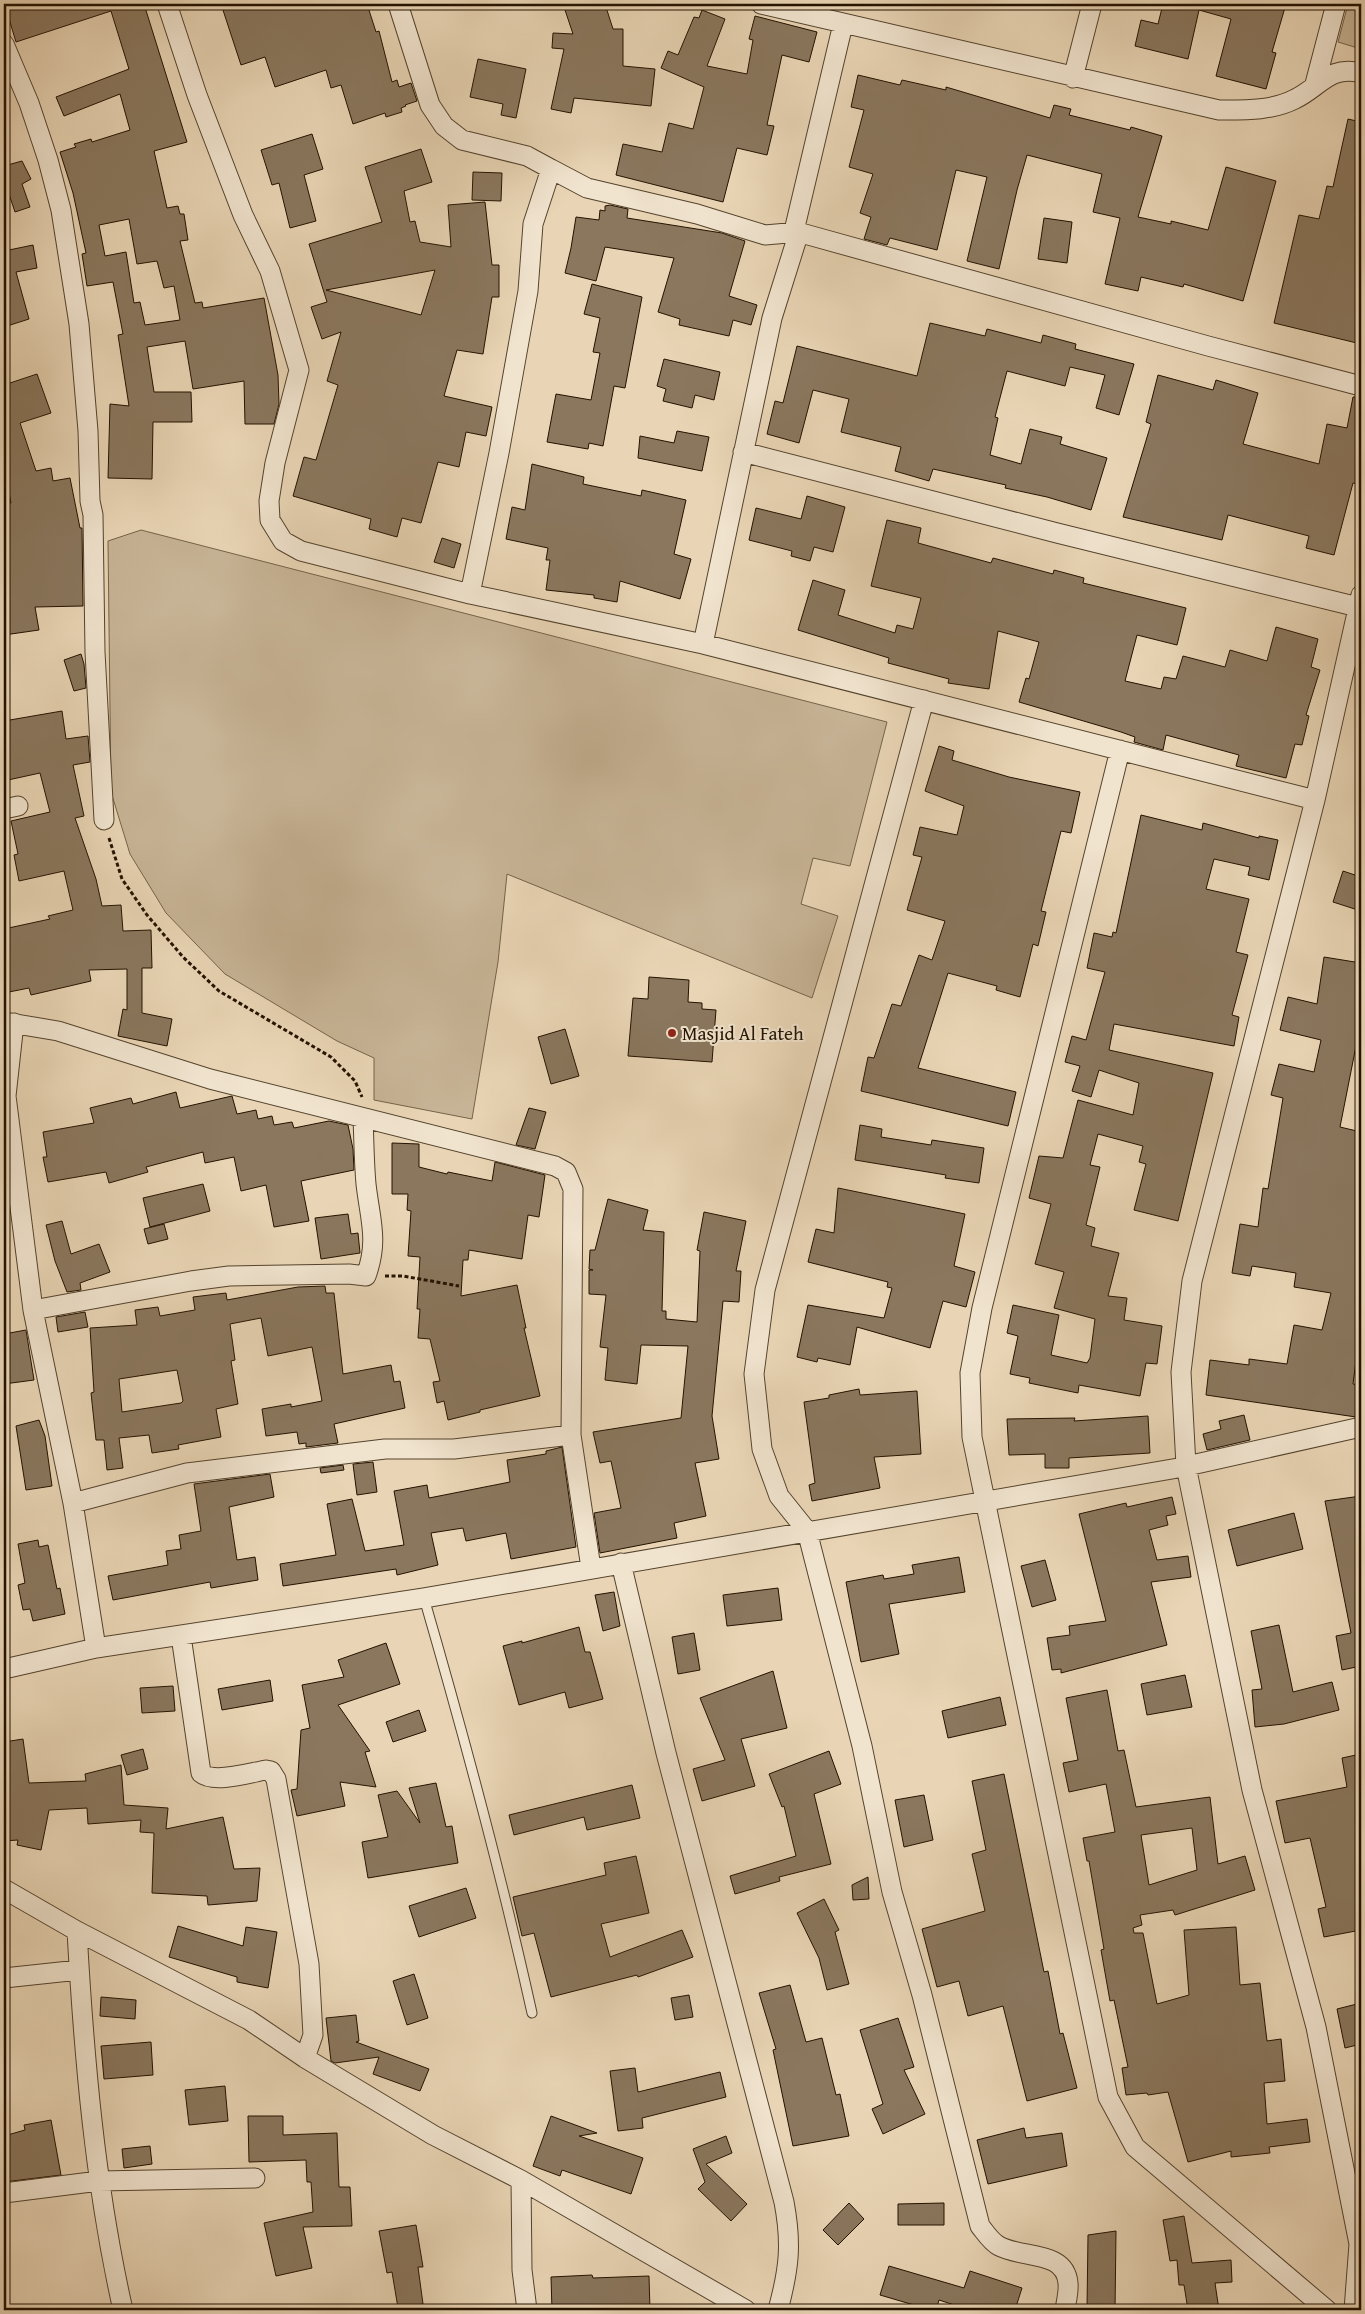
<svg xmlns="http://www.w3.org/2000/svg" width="1365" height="2314" font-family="'Gentium Book Plus',serif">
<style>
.green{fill:#c7b496;stroke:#75634b}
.building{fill:#8a775e;stroke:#231200;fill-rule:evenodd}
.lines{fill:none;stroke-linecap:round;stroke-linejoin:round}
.lane-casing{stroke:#54432d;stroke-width:11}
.street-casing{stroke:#54432d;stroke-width:21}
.path{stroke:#231200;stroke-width:3;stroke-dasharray:4 2.5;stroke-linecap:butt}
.lane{stroke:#f1e4cf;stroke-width:9}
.street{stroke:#f1e4cf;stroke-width:19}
.poi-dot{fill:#8f2418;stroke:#f1e4cf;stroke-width:2}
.labels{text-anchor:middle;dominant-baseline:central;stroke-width:4;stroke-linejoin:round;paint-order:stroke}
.poi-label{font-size:19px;fill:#231200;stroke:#f1e4cf;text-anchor:start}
</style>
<rect width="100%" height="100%" fill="#e9d5b5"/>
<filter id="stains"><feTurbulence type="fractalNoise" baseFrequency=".004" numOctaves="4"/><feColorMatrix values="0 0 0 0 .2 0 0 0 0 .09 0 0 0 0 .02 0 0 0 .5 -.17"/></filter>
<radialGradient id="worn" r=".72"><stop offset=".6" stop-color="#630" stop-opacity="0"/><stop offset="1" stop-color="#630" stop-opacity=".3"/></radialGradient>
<path class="green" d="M1348,4H1361V49L1338,42Z
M141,530L887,722L850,866L813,858L801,904L838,916L812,998L507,874L498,962L472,1119L374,1100V1058L337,1041L225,974L166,913L130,854L111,792L108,541Z"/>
<path class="building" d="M22,4H144L187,142L154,151L167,208L178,206L180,214H184L188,240L180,241L195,303L202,302L203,308L264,298L278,375L279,404L274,424H245L244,381L193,389L185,341L147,347L154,392H191L192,422H153L152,479L108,478L110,404L129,406L118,335L123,334L113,282L87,286L82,254L86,253L73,193L60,152L76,147L74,144L91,139L92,142L130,130L120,94L64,116L56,97L129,69L111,11L16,42L6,9ZM129,219L137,264L157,261L164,288L174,286L180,320L145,325L140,302L134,303L126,252L105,256L99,225Z
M221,4H367L376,32L379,31L392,82L397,80L399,87L411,83L417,101L405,105L406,106L401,108L402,112L386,117L385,113L353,124L341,85L331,88L326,70L275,87L265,57L241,65Z
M563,4H605L613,29H623V66L655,69L651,106L574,98L571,113L551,109L564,49L552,48L553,33L573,34Z
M1163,4H1286L1272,52L1276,53L1266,89L1216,76L1231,19L1199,10L1188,59L1135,46L1141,20L1158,24Z
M702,10L725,19L707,66L747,74L753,40L749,39L755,16L817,32L809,62L782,55L767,125L774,126L767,155L737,148L723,202L616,175L623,144L662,152L669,123L693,129L704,87L661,68L668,51L678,55L694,17L699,18Z
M478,59L526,69L516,118L501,115L503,104L470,97Z
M858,75L900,85L902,80L946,90V87L1050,118L1054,105L1071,109L1069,115L1130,130L1131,127L1162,136L1138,217L1171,224V221L1208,230L1226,167L1276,181L1243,301L1184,284L1183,287L1141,277L1138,291L1105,284L1120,218L1093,212L1102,174L1027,155L1017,190L999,269L967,261L987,177L956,170L937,250L890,238L887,245L864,239L871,217L860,213L873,174L849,167L864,110L851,107Z
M1348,119L1361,122V344L1274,323L1299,215L1319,219L1327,186L1333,187Z
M312,134L323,169L304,175L316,221L290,228L279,183L272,185L261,150Z
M421,149L432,182L404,191L410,222L415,221L420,242L451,247L448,205L485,202L492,265H499V297H492L483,354L457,350L444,396L492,407L486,436L466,432L459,467L438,462L421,523L402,518L397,537L369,529L371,519L293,496L304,457L316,460L338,385L327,381L341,332L322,339L311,307L327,302L309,244L382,222L365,167ZM435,270L421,315L326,290Z
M22,161L31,179L22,184L30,207L15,212L8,191L4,193V166Z
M473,172L502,173L501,201L472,200Z
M610,205L628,209L627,218L722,233L745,241L729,296L757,305L751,325L733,320L729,336L679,325L680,319L658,312L674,258L605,247L596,281L565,273L571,248L576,217L599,220L600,210L605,211V206Z
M1044,218L1072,222L1067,263L1038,259Z
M33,245L37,268L16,272L29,319L4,327V248L8,247L9,250Z
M592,284L642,297L625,388L614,386L603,446L589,443L588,449L547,442L556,394L591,400L600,353L593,352L600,318L584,314Z
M930,323L985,336L987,329L1041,343L1043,335L1076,344L1075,349L1134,364L1119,415L1096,408L1105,375L1070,367L1065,386L1007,371L995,417L998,418L990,455L1021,464L1030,429L1062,437L1060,444L1107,458L1091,510L1047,497L1005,488L1006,485L933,469L929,481L895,471L901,447L841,432L849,399L813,390L799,443L767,434L775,401L783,403L797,346L917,376Z
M664,359L720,372L714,400L695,395L692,408L663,401L666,389L657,386Z
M37,374L51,413L20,423L36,471L51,468L53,481L70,478L80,528H82L83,606L35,607L39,630L4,635V503H11L4,466V383L7,384Z
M1158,375L1213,390L1216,380L1258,393L1243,444L1319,464L1327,424L1347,428L1353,397H1361V472L1359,484L1353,483L1334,555L1306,548L1309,536L1228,515L1222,540L1123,517L1151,424L1146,422Z
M677,431L709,437L702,471L638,458L640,436L674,443Z
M532,464L584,477L583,484L641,496L642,490L686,500L674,554L691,559L680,599L620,581L617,602L594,598V595L546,590L550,560H546L548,548L506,539L512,507L525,510Z
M807,496L845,507L833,552L814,547L810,561L791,556L792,551L749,540L756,508L801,519Z
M887,520L921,528L918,543L991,563L993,558L1053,574L1054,570L1084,578L1083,583L1186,608L1177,645L1137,635L1125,681L1161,689L1164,677L1176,679L1183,656L1225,667L1230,650L1267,661L1276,627L1318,639L1311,667L1320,670L1306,715L1309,716L1302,745L1295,744L1286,778L1236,766L1239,755L1166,735L1163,750L1134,742L1135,737L1121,732L1019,702L1026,678L1029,679L1039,642L998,631L989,689L948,683L949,679L888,663L889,658L798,630L813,580L845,590L838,615L895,633L897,625L913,629L921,598L871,586Z
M442,538L461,544L454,568L434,562Z
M81,654L84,664L86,688L74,691L64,660Z
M62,711L66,739L88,736L90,762L73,765L84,816L75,818L96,879L102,906L121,905L123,931L151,930L152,968H142V1013L172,1019L167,1046L118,1036L123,1009L127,1010V969L89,970L91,981L31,995L29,988L4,993V929L50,919L48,916L73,910L64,871L19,881L14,855L18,854L11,821L50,812L40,773L8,780L4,763L9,761L4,741H8L4,721Z
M939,746L954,751L952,760L1009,777L1080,792L1071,833L1061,831L1041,911L1046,912L1038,946L1033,944L1020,997L996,990L997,986L948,973L918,1068L1016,1092L1008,1126L861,1091L868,1057L874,1058L892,1004L901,1006L919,955L932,960L945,921L907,910L922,857L913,855L920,827L957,835L964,806L925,791Z
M1141,815L1202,830L1203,823L1259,838V836L1278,840L1269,880L1248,875L1250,867L1214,859L1206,889L1249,899L1236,952L1248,955L1232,1015L1239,1017L1234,1046L1114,1024L1109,1050L1213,1073L1178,1221L1134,1210L1146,1164L1139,1162L1143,1146L1098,1134L1090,1165L1100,1167L1086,1225L1095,1228L1091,1246L1119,1253L1108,1296L1127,1298L1124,1320L1162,1326L1157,1364L1146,1363L1140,1396L1079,1385L1078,1393L1029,1383L1030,1378L1010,1374L1018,1336L1007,1333L1013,1305L1059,1315L1051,1355L1087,1363L1090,1358L1095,1319L1054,1308L1064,1272L1035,1264L1051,1204L1029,1198L1039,1156L1063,1158L1078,1100L1133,1115L1139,1083L1099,1070L1091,1097L1072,1091L1080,1066L1065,1062L1072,1036L1086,1040L1105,972L1087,968L1094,933L1112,937L1113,932L1116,933Z
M1343,871L1361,877V911L1333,902Z
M1324,957L1361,963V1047L1356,1046L1340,1127L1361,1132V1323L1353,1384L1361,1385V1416L1356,1417L1206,1395L1210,1360L1249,1365V1359L1287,1364L1294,1325L1322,1330L1331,1293L1294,1287L1296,1273L1252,1266L1250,1276L1232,1273L1240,1224L1258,1227L1263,1188L1268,1189L1283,1098L1271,1095L1279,1064L1314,1072L1321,1040L1280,1030L1288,997L1317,1004Z
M649,977L689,980L688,1002L702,1003V1009L716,1010L712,1062L628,1056L633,998L648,999Z
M565,1029L579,1076L551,1084L538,1037Z
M176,1092L180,1108L232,1096L237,1114L256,1110L258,1119L272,1116L274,1125L292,1122L294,1128L329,1121L348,1125L353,1149L354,1170L301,1181L309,1221L274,1227L266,1185L241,1191L234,1157L205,1163L203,1152L146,1167L148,1172L109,1183L106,1172L48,1182L43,1157H47L43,1132L94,1123L90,1108L131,1098L133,1104Z
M529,1108L546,1112L535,1149L516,1145Z
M860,1125L882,1129L881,1137L931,1145L932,1140L984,1148L979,1183L945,1178L946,1175L855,1160Z
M392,1143L419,1144V1167L447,1174L448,1172L492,1181L495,1162L545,1175L539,1217L528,1215L522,1259L469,1250L468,1260H463L461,1296L517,1285L526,1328H524L540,1396L480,1410V1412L448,1420L444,1401L437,1403L433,1382L440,1381L430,1339L418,1338L420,1309H417L420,1257L408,1256L411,1211L407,1210L408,1194H392Z
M203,1184L210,1211L150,1227L143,1198Z
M838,1188L965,1214L954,1266L975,1272L966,1307L943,1301L930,1348L857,1327L850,1365L818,1358L817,1362L797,1357L808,1305L884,1318L892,1288L887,1287L888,1282L808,1262L816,1229L834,1233Z
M608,1199L648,1210L643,1230L664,1232L662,1311H666V1319L697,1322L700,1251L697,1250L704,1212L746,1221L736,1271H741L739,1302L723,1301L712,1416L719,1459L695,1463L706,1516L674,1523L677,1538L600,1553L594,1513L621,1508L611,1461L600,1463L593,1432L681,1418L688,1346L641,1345L637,1384L605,1380L608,1348L600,1347L606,1295L589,1294V1270H593L589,1269L590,1250H595Z
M348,1214L351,1234L358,1233L360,1253L321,1259L315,1218Z
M62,1221L71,1254L99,1244L110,1272L80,1283L81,1290L67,1292L55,1261L46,1225Z
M164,1224L168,1239L148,1244L144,1229Z
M325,1286L326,1293H334L343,1374L391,1365L394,1382L400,1381L405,1408L334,1424L338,1443L306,1447V1443L299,1444L297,1432L266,1436L262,1409L291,1404V1407L322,1401L312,1347L268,1356L261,1318L230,1324L235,1360L231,1361L238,1404L216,1409L221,1437L178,1445L179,1449L152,1453L149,1435L119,1438L123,1468L107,1470L104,1440H96L91,1393L94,1392L90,1328L137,1325L135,1310L158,1307L160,1316L195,1310L193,1297L226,1293L227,1300L298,1287ZM177,1370L183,1401L181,1403L122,1412L119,1379Z
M85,1312L88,1327L58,1332L56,1317Z
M26,1330L34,1380L4,1384V1334Z
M859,1389L860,1395L917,1391L921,1454L874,1457L880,1488L812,1501L809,1485L815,1483L804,1402L829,1398V1395Z
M1244,1415L1250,1440L1207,1450L1203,1434L1221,1429L1219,1421Z
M1148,1416L1150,1453L1069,1458V1468H1045V1454L1009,1455L1007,1419L1075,1418L1074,1421Z
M39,1420L45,1436L52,1486L26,1490L16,1426Z
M562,1447L576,1547L511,1559L506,1533L466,1541L463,1528L431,1533L438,1565L397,1575L396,1569L283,1586L280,1564L336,1555L327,1504L352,1499L365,1551L404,1545L394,1491L427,1485L429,1498L510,1482L507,1460L546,1454V1451Z
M373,1462L377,1492L357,1495L353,1464Z
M343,1465L344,1470L321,1473L320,1468Z
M270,1474L274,1497L229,1507L237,1560L255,1557L258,1580L211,1588L210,1582L113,1600L108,1576L168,1565L166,1551L181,1549L179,1535L201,1531L194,1484Z
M1361,1496V1666L1342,1670L1336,1636L1351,1633L1325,1501Z
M1172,1497L1176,1514L1166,1516L1168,1525L1149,1530L1157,1560L1188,1556L1191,1577L1151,1582L1167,1645L1061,1673V1669L1052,1670L1047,1638L1070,1635L1069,1626L1106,1621L1079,1514L1126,1503L1127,1507Z
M1294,1513L1303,1549L1237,1566L1228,1530Z
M38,1540L39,1547L48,1545L57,1589L60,1588L65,1614L33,1621L30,1609L23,1610L18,1585L25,1583L18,1544Z
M959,1557L965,1592L889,1604L899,1654L861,1662L846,1582L883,1575L884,1579L914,1574L912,1565Z
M1045,1560L1056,1600L1032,1607L1021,1566Z
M778,1588L782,1620L727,1626L723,1595Z
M614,1592L620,1626L603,1631L595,1595Z
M1279,1625L1293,1692L1332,1682L1339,1710L1284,1724L1255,1727L1252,1690L1262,1689L1251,1631Z
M579,1627L585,1652H590L603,1699L569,1708L565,1692L519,1705L503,1646L522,1641V1643Z
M694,1633L700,1670L678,1674L672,1637Z
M386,1643L400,1684L338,1705L370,1751L365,1752L376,1787L340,1782L345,1806L297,1816L291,1790L297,1789L301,1730L310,1728L302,1685L344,1677L338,1660Z
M773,1671L787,1728L741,1739L755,1786L702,1801L693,1769L725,1760L700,1698Z
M1185,1675L1192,1707L1147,1715L1141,1684Z
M270,1680L273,1701L222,1710L218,1689Z
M173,1686L175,1711L142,1713L140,1688Z
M1107,1690L1118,1751L1124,1750L1136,1807L1210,1797L1218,1864L1245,1856L1255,1890L1175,1915L1173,1910L1140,1915L1142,1925L1133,1928L1134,1933H1143L1157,2004L1189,1995L1184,1930L1236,1927L1240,1985L1260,1983L1267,2041L1281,2039L1285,2081L1264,2083L1267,2124L1307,2119L1310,2142L1269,2147L1270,2153L1231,2157V2151L1188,2162L1168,2092L1148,2095L1147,2093L1126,2095L1122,2068L1128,2067L1114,2000L1110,2001L1101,1950L1104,1949L1089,1861H1087L1083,1838L1115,1832L1106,1784L1069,1792L1063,1763L1078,1760L1066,1698ZM1192,1828L1197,1870L1149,1885L1141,1835Z
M1000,1697L1006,1725L948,1738L942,1711Z
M419,1710L426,1731L393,1742L386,1722Z
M23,1739L29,1783L86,1781L85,1774L121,1765L124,1805L168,1808L166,1829L223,1817L234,1869L260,1868L257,1901L208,1905L207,1896L152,1893L154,1833L140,1832L141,1820L88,1824L87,1808L49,1810L41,1850L17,1845L18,1840L4,1841V1742Z
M143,1749L148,1769L127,1775L121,1755Z
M829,1751L841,1784L814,1794L831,1864L779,1877L780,1881L735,1894L730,1876L796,1856L784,1806L782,1807L769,1774Z
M1361,1754V1930L1324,1937L1318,1909L1326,1907L1310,1838L1285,1843L1276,1801L1347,1787L1342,1758Z
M1004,1774L1044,1972L1048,1971L1060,2034L1063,2033L1077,2088L1027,2101L1003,2006L968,2016L959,1981L937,1987L922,1929L985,1911L972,1854L986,1850L972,1781Z
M436,1783L446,1827L452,1826L458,1863L368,1878L362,1842L388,1837L378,1795L397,1791L420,1823L409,1788Z
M632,1785L640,1818L587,1830L584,1817L514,1835L509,1815Z
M924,1795L933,1840L904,1847L895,1800Z
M636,1856L649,1913L601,1924L610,1957L682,1930L693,1957L638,1977L637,1975L551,1997L534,1933L522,1936L513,1897L606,1875L604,1863Z
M868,1877L869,1899L853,1900L852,1885Z
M466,1888L476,1918L419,1937L409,1906Z
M824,1899L839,1930L835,1932L849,1984L827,1990L819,1958L797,1913Z
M178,1926L243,1946L246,1927L277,1932L268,1988L237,1982V1977L169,1957Z
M414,1974L428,2018L407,2025L393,1981Z
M790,1985L806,2042L822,2038L836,2095L840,2094L849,2136L793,2146L773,2050L776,2049L759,1993Z
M689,1995L693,2017L675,2020L671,1998Z
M101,1997L136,2000L135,2019L100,2016Z
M1361,2003V2044L1345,2048L1337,2009Z
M356,2015L359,2041L356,2042L429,2069L420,2091L373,2074L379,2057L335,2063L331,2061L326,2018Z
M898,2018L914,2067L904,2070L925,2114L883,2134L872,2109L883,2104L860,2030Z
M151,2042L153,2075L104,2079L101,2046Z
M635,2068L638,2092L720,2072L726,2097L642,2118L643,2128L618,2131L610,2071Z
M225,2086L228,2121L189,2125L185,2090Z
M248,2116H283V2135L337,2133L339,2187H350L352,2226L303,2227L312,2268L276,2276L264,2223L313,2212L311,2182H307L306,2160L249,2162Z
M551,2116L597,2133L579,2136L643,2158L631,2194L562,2170L560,2176L533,2166Z
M51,2120L61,2175L4,2182V2136L25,2130L24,2125Z
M1024,2128L1026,2138L1062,2133L1067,2166L988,2184L977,2140Z
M726,2136L732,2153L706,2164L747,2204L731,2221L698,2189L705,2182L693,2149Z
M150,2146L152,2164L124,2168L122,2149Z
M849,2203L864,2219L838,2245L823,2230Z
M944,2203V2225H898V2204Z
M1184,2216L1192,2263L1231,2260L1232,2282L1215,2283L1219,2310H1188L1184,2285H1179L1177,2260L1170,2261L1163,2220Z
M416,2225L423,2267H418L423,2304L398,2308L392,2272L387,2273L379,2231Z
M1116,2231L1115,2310L1087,2309L1088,2235Z
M889,2266L964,2288L970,2271L1022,2288L1015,2310H970L939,2300L936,2310H931L880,2295Z
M592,2275L593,2278L649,2276L650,2310H552L551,2277Z"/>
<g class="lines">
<defs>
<path id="lane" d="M424,1598C464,1736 501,1873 532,2013"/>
<path id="street" d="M167,4L197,95L243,215L270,271L299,370L275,463L269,501L270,520L283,541L301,551L470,594
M398,4L430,105L444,126L462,140L527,156L551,169L533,224L528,291L499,453L470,594L703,644L1315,800
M761,4L1219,110C1244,110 1272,111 1295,99C1320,87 1329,65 1361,73
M4,44L29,103L48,160L61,210L79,324L88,431L90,501L93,515L95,652L104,820
M1073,78L1092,4
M1315,84L1336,4
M551,169L587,188L697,214L765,235L799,232
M794,231L1208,346L1361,386
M743,452L1057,533L1358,607
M703,644L772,318L799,232L794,231L843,24
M924,700L765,1290L754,1374L762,1449L779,1496L807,1531L862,1746L892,1892L922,1995L980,2226C985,2232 991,2242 999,2246C1023,2259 1065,2250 1068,2283C1069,2292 1066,2302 1065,2310
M1120,750L982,1308L970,1373L972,1437L1108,2097L1135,2147L1327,2310
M4,809L18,806
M4,1022L58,1031L210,1079L555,1166L566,1172L573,1189L571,1435L591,1568
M14,1023L6,1096L33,1310L73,1503L96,1648
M33,1310L191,1281L229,1276L349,1274L366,1276C379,1240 370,1220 366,1184C364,1162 364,1140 363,1119
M73,1503L187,1473L385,1449H454L571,1435
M621,1563L666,1753L784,2202C792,2244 789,2269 778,2310
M181,1636L201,1773C214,1784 249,1773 266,1770L271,1771L276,1779L309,1964L313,2035L305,2058
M4,1669L96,1648L424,1598L1178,1468L1361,1427
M4,1889L77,1931L249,2020L305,2058L433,2135L521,2180L746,2310
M77,1931C84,2058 95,2186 123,2310
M4,1978L79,1970
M521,2180L522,2270L527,2310
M4,2193L99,2181L255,2178
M1354,2310L1359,2244L1316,2027L1252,1790L1186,1466L1181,1372L1192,1281L1315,800L1361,595"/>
</defs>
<use href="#lane" class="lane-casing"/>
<use href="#street" class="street-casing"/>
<path class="path" d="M109,838L122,879L147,915L183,957L219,991L331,1057L355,1081L362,1097
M385,1276H403L459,1286"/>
<use href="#lane" class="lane"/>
<use href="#street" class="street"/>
</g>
<circle class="poi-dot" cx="672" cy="1033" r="5"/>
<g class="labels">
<g class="poi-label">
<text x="682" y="1033">Masjid Al Fateh</text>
</g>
</g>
<rect width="1365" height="2314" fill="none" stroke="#e9d5b5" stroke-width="20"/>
<rect x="5" y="5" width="1355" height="2304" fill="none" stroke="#231200" stroke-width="2.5"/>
<rect x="10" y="10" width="1345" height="2294" fill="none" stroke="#231200"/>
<rect width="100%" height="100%" filter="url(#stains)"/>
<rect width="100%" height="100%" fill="url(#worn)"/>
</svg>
